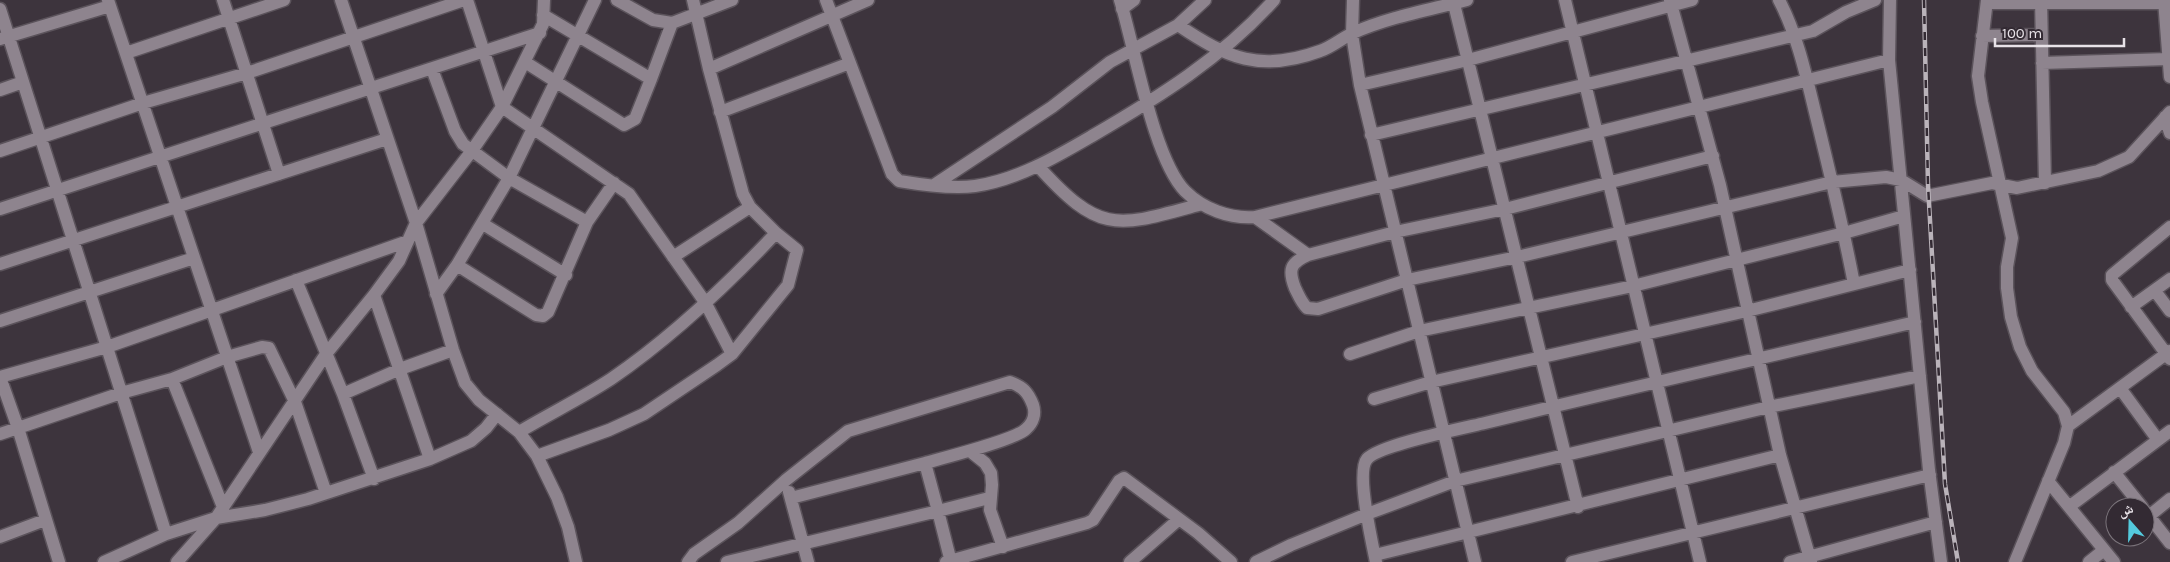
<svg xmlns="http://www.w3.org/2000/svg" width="2170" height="562" font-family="Karla,'Noto Naskh Arabic',sans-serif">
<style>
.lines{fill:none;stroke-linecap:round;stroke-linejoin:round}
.minor-casing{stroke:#5b535b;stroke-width:15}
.minor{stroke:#8e848e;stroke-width:12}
.rail-casing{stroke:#bab3ba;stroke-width:4.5}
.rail{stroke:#332a33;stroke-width:2.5;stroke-dasharray:8;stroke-linecap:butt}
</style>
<rect width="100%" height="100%" fill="#3d343d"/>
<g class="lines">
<defs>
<path id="minor" d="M108,0L259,452
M223,0L279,174
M341,0L416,223L453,350L465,383L479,400L519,432L537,456L557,497L568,527L576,562
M467,0L502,107L629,194L705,302L732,354
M617,0L653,20L672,23L732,0
M826,0L892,174L899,181C923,185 951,189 975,186C1017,180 1056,157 1092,136C1159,97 1222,58 1274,0
M1120,0C1135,48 1153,158 1185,191C1203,209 1230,219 1255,217L1889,60
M1353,0L1352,34L1360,85L1475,562
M1453,0L1578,507
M1565,0L1700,562
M1670,0L1720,185L1780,455L1811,562
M1779,0C1797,34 1806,75 1815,112C1829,169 1843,226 1854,284
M1890,0L1889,60L1929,470L1941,562
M1987,0L1978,76L1982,102L2012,238L2007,267V288L2011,317L2020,347L2032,371L2064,412L2068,426L2064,443L2015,562
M2041,0L2045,183
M2164,0L2170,77
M1987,3H2170
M0,9L166,534
M1122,9L1134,0
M543,15L651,79L672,23
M1178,25C1227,58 1260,73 1320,51C1332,47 1342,38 1353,33C1389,17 1429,10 1467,0
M1982,36L2041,35
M0,39L110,6
M126,53L284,0
M525,62L624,125L635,119L651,79
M2042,63L2168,59
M432,69L455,131L463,144L509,178L587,222
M709,69L868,0
M1360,85L1468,60L1692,0
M0,90L23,82
M720,112L850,63
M2165,117L2170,133
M1371,135L1813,31L1846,12L1875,0
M0,151L143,103L247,73L464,0
M1713,156L1505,209L1395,232L1308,255C1290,263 1288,270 1295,288C1299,296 1301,302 1307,308L1318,309L1407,280L1517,257L1832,182L1886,177L1901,180L1927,196L1992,183L2017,188L2098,171L2129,157L2170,112
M1038,166C1101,236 1117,227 1202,204
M934,185L1052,107L1110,62L1178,25L1205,0
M0,209L540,33
M1255,217L1308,255
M483,224L566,275
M2170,227L2112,275V280L2170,359
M673,257L750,207
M0,264L387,139
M457,265L536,315L543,316L548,312L587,222L614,183
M296,280L343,394L374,479
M2155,291L2170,311
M436,294L457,265L509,178L595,0
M374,295L430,459
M2131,307L2170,279
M0,321L194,258
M1350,354L1419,331L1633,286L1844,233L1904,216
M0,377L107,347L408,241
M0,377L18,428L59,562
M172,379L223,507
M2120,388L2158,440
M343,394L400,369L453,350
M1374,399L1431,382L1747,311L1910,270
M2068,426L2170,351
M519,432C549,414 582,398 611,379C671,338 726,286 776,233L750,207L743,194L709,69L693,0
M0,434L121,393L172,379L227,357L262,347L269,348L295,402L326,493
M970,451L985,463L991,473L992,485L990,510L1003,547
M537,456L609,430L644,414L717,365L732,354L788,285L797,250L776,233
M2114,472L2142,507
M2048,481L2114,562
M789,492L808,562
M791,498L925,463L938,511L989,498
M2070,506L2170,431
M2145,511L2170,543
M2149,516L2170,499
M0,537L45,520
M1375,555L1780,455
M104,562L166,534L216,518L265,510L308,499L430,459L471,441L486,428L497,414
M177,562L216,518L326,354L374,295L399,261L416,223L471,152L502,107L543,24L544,0
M688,562L694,554L738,523L786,480L848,431L1010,382C1023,387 1028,392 1033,405C1036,414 1033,423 1026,429C1015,440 943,458 925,463
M727,562L938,511L951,562
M946,562L1087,523L1093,520L1119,481L1124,478L1198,533L1231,562
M1130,562L1178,520
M1256,562L1291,545L1367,514L1455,481L1769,407L1920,376
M1376,562C1372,543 1356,472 1367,459C1379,445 1464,428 1485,423C1628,388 1772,356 1915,322
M1572,562L1930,475
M1790,562L1936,522
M2089,562L2104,550"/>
</defs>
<use href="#minor" class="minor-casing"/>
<use href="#minor" class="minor"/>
<defs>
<path id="rail" d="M1924,0L1928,185L1945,484L1958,562"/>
</defs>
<use href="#rail" class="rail-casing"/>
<use href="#rail" class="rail"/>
</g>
<g transform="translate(2130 522) rotate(340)"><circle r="24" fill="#332a33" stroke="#7b747b"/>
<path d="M0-4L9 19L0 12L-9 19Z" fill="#54cadd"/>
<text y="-8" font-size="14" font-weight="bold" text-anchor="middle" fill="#e8e2e8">ش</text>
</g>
<path d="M1995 38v8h129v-8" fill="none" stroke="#e8e2e8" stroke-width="2.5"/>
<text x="2002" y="38" font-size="15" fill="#e8e2e8" stroke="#332a33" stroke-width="4" paint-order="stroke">100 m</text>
</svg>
